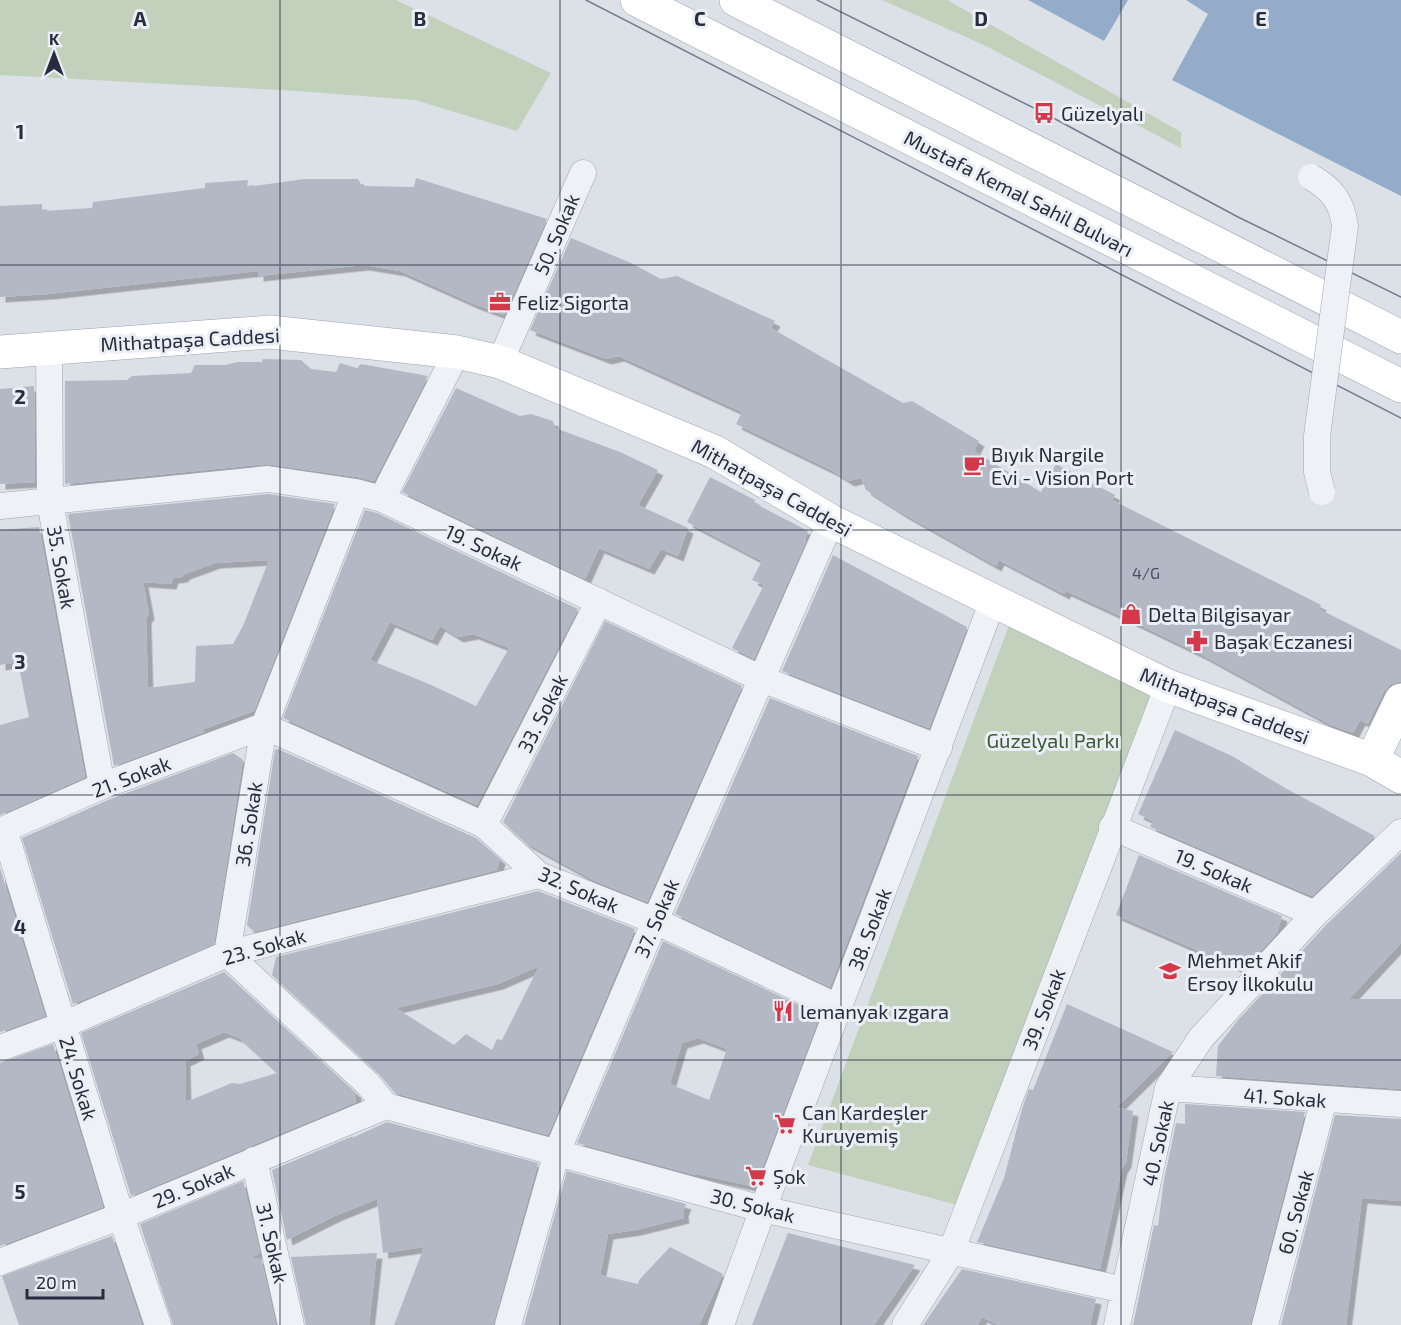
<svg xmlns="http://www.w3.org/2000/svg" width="1401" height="1325" font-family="'Exo 2',sans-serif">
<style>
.green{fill:#c1d1bc}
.water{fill:#94acc9}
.building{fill:#b3b9c4;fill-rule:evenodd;filter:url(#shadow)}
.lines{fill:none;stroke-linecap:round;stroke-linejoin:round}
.street-casing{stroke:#a1a7b1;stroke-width:27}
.primary-casing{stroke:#9aa3b3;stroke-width:34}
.street{stroke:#eef1f5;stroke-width:26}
.primary{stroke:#fff;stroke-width:33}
.tram{stroke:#747e91;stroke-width:1.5}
.street-bridge-casing{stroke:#a1a7b1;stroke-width:27;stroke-linecap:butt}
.street-bridge{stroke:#eef1f5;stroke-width:26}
.grid{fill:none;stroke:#252d3e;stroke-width:1.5;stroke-opacity:0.55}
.labels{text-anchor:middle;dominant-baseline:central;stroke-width:6;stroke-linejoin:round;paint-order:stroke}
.number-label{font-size:16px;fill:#485060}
.poi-label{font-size:20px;fill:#252d3e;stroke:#ebeff5;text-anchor:start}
.street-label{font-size:20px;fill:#252d3e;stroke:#ebeff5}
.park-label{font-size:20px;fill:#385a32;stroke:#ebeff5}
.grid-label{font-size:20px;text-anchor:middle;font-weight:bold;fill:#252d3e;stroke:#ebeff5;stroke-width:6;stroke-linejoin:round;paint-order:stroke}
</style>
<defs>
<filter id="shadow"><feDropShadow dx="5.5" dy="5.5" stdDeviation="0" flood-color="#0004"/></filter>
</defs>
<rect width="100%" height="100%" fill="#dce0e7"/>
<path class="green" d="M0,0H396L551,73L517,131L415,100L297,91L0,75Z
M882,0H947L1181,132V148L984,45Z
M1011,620L1158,693L961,1206L808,1165Z"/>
<path class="water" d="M1028,0H1128L1104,41Z
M1186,0H1401V196L1172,80L1208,14Z"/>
<path class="building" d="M416,178L547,219L504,315L474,304L400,271L364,265L258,276V271L48,294L0,297V206L42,204V211L92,208L93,202L205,188V183L248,180L247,187L304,179H358L362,186L414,187Z
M571,238L631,263L661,279L677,276L775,321L771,328L903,403L912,401L979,441L974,451L1041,492L1056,464L1115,495L1112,500L1321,605L1319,609L1401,650V681L1391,684L1384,691L1368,724L1360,720L1353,733L1331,725L1202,655L1142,626L1066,591L1064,594L999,560L996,566L902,513L866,490L861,478L849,481L833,471L736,424L742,412L619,356L606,359L530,330Z
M263,359L301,360L311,369L336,372L340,363L357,368L361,364L428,376L374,481L358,477L266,464L65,484V381L127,380L132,376L191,373L195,365H225L238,362H262Z
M34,386L35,482L0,484V389Z
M456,388L520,416L531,414L553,421L555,428L620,452L658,470L638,505L688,528L678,556L661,549L649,569L599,548L585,579L402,492Z
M710,477L755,500L754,503L808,531L805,540L806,541L754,659L732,648L764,585L752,580L762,561L687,522Z
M268,494L335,504L254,711L201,730L204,732L114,766L68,514ZM269,560L243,626L233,644L196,646L195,682L148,688L146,618L149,614L143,582L171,584L173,578L182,577L185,574L215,563Z
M365,510L377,513L578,609L477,805L283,718ZM390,622L432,640L440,626L458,637L473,634L509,648L476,706L429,684L370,660Z
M39,527L85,777L0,815V725L29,717L18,662L0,665V530Z
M833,555L967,627L929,728L782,671Z
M605,621L742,686L647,902L593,880L526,843L503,822Z
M770,698L918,756L830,987L675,914Z
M1175,730L1232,756L1285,788L1375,836L1312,896L1150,827L1153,821L1138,814Z
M278,749L476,838L500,859L497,870L254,932L247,925L275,750Z
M233,753L243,760L214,944L73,1004L22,838L108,800Z
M1401,853V943L1349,999H1401V1089L1216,1076L1218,1046L1238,1020L1326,925Z
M1139,855L1282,916L1277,933L1243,970L1116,915Z
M0,868L45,1016L0,1032Z
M538,891L635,929L548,1135L395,1093L377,1072L272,975L276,957ZM539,966L502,1040L497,1039L492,1050L466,1034L454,1045L396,1008L498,984Z
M663,941L820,1015L755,1187L697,1174L696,1175L577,1143ZM698,1038L727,1049L709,1100L670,1084L682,1043Z
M224,972L356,1093V1102L131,1196L81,1033ZM224,1032L239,1038L277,1073L240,1084L232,1083L186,1102L185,1061L199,1054L196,1044Z
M1067,1004L1173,1052L1117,1107L1133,1111L1126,1162L1122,1168L1100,1269L977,1242L1004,1178L1022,1109L1029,1089L1033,1090Z
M53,1044L103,1207L0,1246V1063Z
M1185,1104L1305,1112L1250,1325H1133L1154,1225L1158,1226L1164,1180L1176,1123L1185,1124Z
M1335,1115L1401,1119V1201L1362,1198L1346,1325H1281Z
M387,1122L538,1163L493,1325H394L424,1247L383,1253L377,1199L335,1216L287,1240L272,1170L353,1136L352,1138Z
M567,1171L686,1204L683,1211L684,1218L636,1230L608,1234L600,1275L638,1284L639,1280L670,1247L723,1274L699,1325H524Z
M243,1181L260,1253L249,1259L261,1258L276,1325H173L140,1224Z
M788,1233L915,1265L874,1325H752Z
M112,1236L142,1325H19L2,1276Z
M377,1253L369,1325H306L291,1257Z
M962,1269L1096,1299L1090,1325H998L982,1317L978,1325H923Z"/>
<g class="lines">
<defs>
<path id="street" d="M49,347L50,502L102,786
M500,362L583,173
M356,492L264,726L227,954L367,1083L386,1106
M382,499L457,352
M0,506L268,479L356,492L382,499L762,679L939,748
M484,825L599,601
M1112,827L1315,914
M4,829L121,1216L158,1325
M0,831L102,786L264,726L484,825L539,875L655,921L838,1007
M0,1048L63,1025L227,954L539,875
M1168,1088L1401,1104
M386,1106L762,1209L1124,1290
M254,1160L291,1325
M0,1262L121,1216L386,1106
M508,1325L557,1152L655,921L831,521
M721,1325C807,1082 904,842 993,600
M905,1325L951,1252L1168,686
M1117,1325L1168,1088L1201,1038L1315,914L1401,832
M1265,1325L1324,1099"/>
<path id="primary" d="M637,0L1401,386
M736,0L1401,337
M0,352L270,332L457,352L500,362L715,452L831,521L1168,686L1372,760L1401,777
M1372,760L1401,700"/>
</defs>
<use href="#street" class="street-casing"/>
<use href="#primary" class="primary-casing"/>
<use href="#street" class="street"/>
<use href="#primary" class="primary"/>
<path class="tram" d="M586,0L1401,418
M817,0L1044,113L1238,217L1401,297"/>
<defs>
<path id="street-bridge" d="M1311,177C1332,189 1342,202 1345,226L1317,436V472L1322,492"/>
</defs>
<use href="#street-bridge" class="street-bridge-casing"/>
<use href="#street-bridge" class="street-bridge"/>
</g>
<path class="grid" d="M280,0V1325M560,0V1325M841,0V1325M1121,0V1325M0,265H1401M0,530H1401M0,795H1401M0,1060H1401"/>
<defs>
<symbol id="bus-bare" viewBox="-9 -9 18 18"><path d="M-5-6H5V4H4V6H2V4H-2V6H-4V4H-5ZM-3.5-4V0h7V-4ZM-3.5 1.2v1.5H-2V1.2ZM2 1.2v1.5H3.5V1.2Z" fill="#d4394b" stroke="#ebeff5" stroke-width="2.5" paint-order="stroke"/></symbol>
<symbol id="office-bare" viewBox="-9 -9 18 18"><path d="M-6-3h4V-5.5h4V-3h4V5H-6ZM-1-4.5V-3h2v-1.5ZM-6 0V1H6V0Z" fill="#d4394b" stroke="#ebeff5" stroke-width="2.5" paint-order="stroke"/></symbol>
<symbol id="cafe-bare" viewBox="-9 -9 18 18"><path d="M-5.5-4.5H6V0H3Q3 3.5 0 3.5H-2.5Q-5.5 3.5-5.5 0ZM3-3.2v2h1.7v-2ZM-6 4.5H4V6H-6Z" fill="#d4394b" stroke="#ebeff5" stroke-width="2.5" paint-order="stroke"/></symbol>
<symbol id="shop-bare" viewBox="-9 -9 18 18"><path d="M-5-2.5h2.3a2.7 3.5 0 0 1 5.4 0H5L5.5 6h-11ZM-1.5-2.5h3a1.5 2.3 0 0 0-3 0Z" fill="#d4394b" stroke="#ebeff5" stroke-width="2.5" paint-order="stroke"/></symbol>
<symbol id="pharmacy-bare" viewBox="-9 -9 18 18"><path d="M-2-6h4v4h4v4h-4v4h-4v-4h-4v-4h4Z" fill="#d4394b" stroke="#ebeff5" stroke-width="2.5" paint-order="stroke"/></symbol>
<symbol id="school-bare" viewBox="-9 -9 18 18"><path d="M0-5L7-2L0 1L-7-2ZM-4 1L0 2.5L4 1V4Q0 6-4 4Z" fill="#d4394b" stroke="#ebeff5" stroke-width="2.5" paint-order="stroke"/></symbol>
<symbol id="restaurant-bare" viewBox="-9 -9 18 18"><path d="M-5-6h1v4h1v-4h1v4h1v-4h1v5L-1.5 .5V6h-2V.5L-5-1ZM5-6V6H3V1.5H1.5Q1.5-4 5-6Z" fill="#d4394b" stroke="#ebeff5" stroke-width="2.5" paint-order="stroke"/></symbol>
<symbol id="supermarket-bare" viewBox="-9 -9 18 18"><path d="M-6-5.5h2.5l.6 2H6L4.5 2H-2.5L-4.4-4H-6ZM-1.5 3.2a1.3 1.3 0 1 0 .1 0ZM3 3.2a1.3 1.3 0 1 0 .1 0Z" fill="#d4394b" stroke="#ebeff5" stroke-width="2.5" paint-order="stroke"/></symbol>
</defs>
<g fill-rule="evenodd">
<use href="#bus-bare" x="1029" y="98" width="30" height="30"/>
<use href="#office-bare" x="485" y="287" width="30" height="30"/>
<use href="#cafe-bare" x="959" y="450" width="30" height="30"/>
<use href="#shop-bare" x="1116" y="599" width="30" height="30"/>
<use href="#pharmacy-bare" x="1182" y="626" width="30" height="30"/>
<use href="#school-bare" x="1155" y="956" width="30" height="30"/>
<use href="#restaurant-bare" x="768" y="996" width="30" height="30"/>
<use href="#supermarket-bare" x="770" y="1109" width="30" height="30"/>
<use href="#supermarket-bare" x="741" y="1161" width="30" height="30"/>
</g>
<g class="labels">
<g class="number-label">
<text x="1146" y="572">4/G</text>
</g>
<g class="poi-label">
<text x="1061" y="113">Güzelyalı</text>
<text x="517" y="302">Feliz Sigorta</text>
<text x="991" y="454">Bıyık Nargile<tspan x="991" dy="23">Evi - Vision Port</tspan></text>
<text x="1148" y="614">Delta Bilgisayar</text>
<text x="1214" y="641">Başak Eczanesi</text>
<text x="1187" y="960">Mehmet Akif<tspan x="1187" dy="23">Ersoy İlkokulu</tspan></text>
<text x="800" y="1011">lemanyak ızgara</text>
<text x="802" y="1112">Can Kardeşler<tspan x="802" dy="23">Kuruyemiş</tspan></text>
<text x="773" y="1176">Şok</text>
</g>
<g class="street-label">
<text transform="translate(1019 193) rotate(27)">Mustafa Kemal Sahil Bulvarı</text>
<text transform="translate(556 234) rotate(-67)">50. Sokak</text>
<text transform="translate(190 339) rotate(-3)">Mithatpaşa Caddesi</text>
<text transform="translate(772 487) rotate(29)">Mithatpaşa Caddesi</text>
<text transform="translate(484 547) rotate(25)">19. Sokak</text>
<text transform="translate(62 567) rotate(80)">35. Sokak</text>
<text transform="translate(1225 705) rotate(21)">Mithatpaşa Caddesi</text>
<text transform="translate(542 713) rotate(-63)">33. Sokak</text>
<text transform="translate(131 776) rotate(-21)">21. Sokak</text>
<text transform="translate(248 824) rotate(-81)">36. Sokak</text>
<text transform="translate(1214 870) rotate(23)">19. Sokak</text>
<text transform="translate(579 889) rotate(24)">32. Sokak</text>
<text transform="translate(656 918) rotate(-67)">37. Sokak</text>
<text transform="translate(869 929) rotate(-69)">38. Sokak</text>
<text transform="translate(264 946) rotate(-16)">23. Sokak</text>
<text transform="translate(1043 1009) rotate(-69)">39. Sokak</text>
<text transform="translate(79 1078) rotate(73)">24. Sokak</text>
<text transform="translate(1285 1097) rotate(4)">41. Sokak</text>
<text transform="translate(1157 1143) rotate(-78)">40. Sokak</text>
<text transform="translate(193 1185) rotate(-23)">29. Sokak</text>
<text transform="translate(753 1205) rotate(14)">30. Sokak</text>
<text transform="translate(1295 1212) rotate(-75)">60. Sokak</text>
<text transform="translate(273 1243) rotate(77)">31. Sokak</text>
</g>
<g class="park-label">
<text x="1053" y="740">Güzelyalı Parkı</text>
</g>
</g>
<g class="grid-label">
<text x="140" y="26">A</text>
<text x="420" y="26">B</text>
<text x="700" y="26">C</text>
<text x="981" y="26">D</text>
<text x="1261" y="26">E</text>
<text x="20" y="139">1</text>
<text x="20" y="404">2</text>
<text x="20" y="669">3</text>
<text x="20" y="934">4</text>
<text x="20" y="1199">5</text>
</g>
<g transform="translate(54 54)" stroke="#ebeff5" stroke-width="4.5" paint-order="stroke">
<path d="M0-4.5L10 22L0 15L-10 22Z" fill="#252d3e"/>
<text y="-9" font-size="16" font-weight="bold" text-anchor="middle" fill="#252d3e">K</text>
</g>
<path d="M27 1289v9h76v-9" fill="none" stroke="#252d3e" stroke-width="3"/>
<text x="36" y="1289" font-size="18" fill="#252d3e" stroke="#ebeff5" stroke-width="4.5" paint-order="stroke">20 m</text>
</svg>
